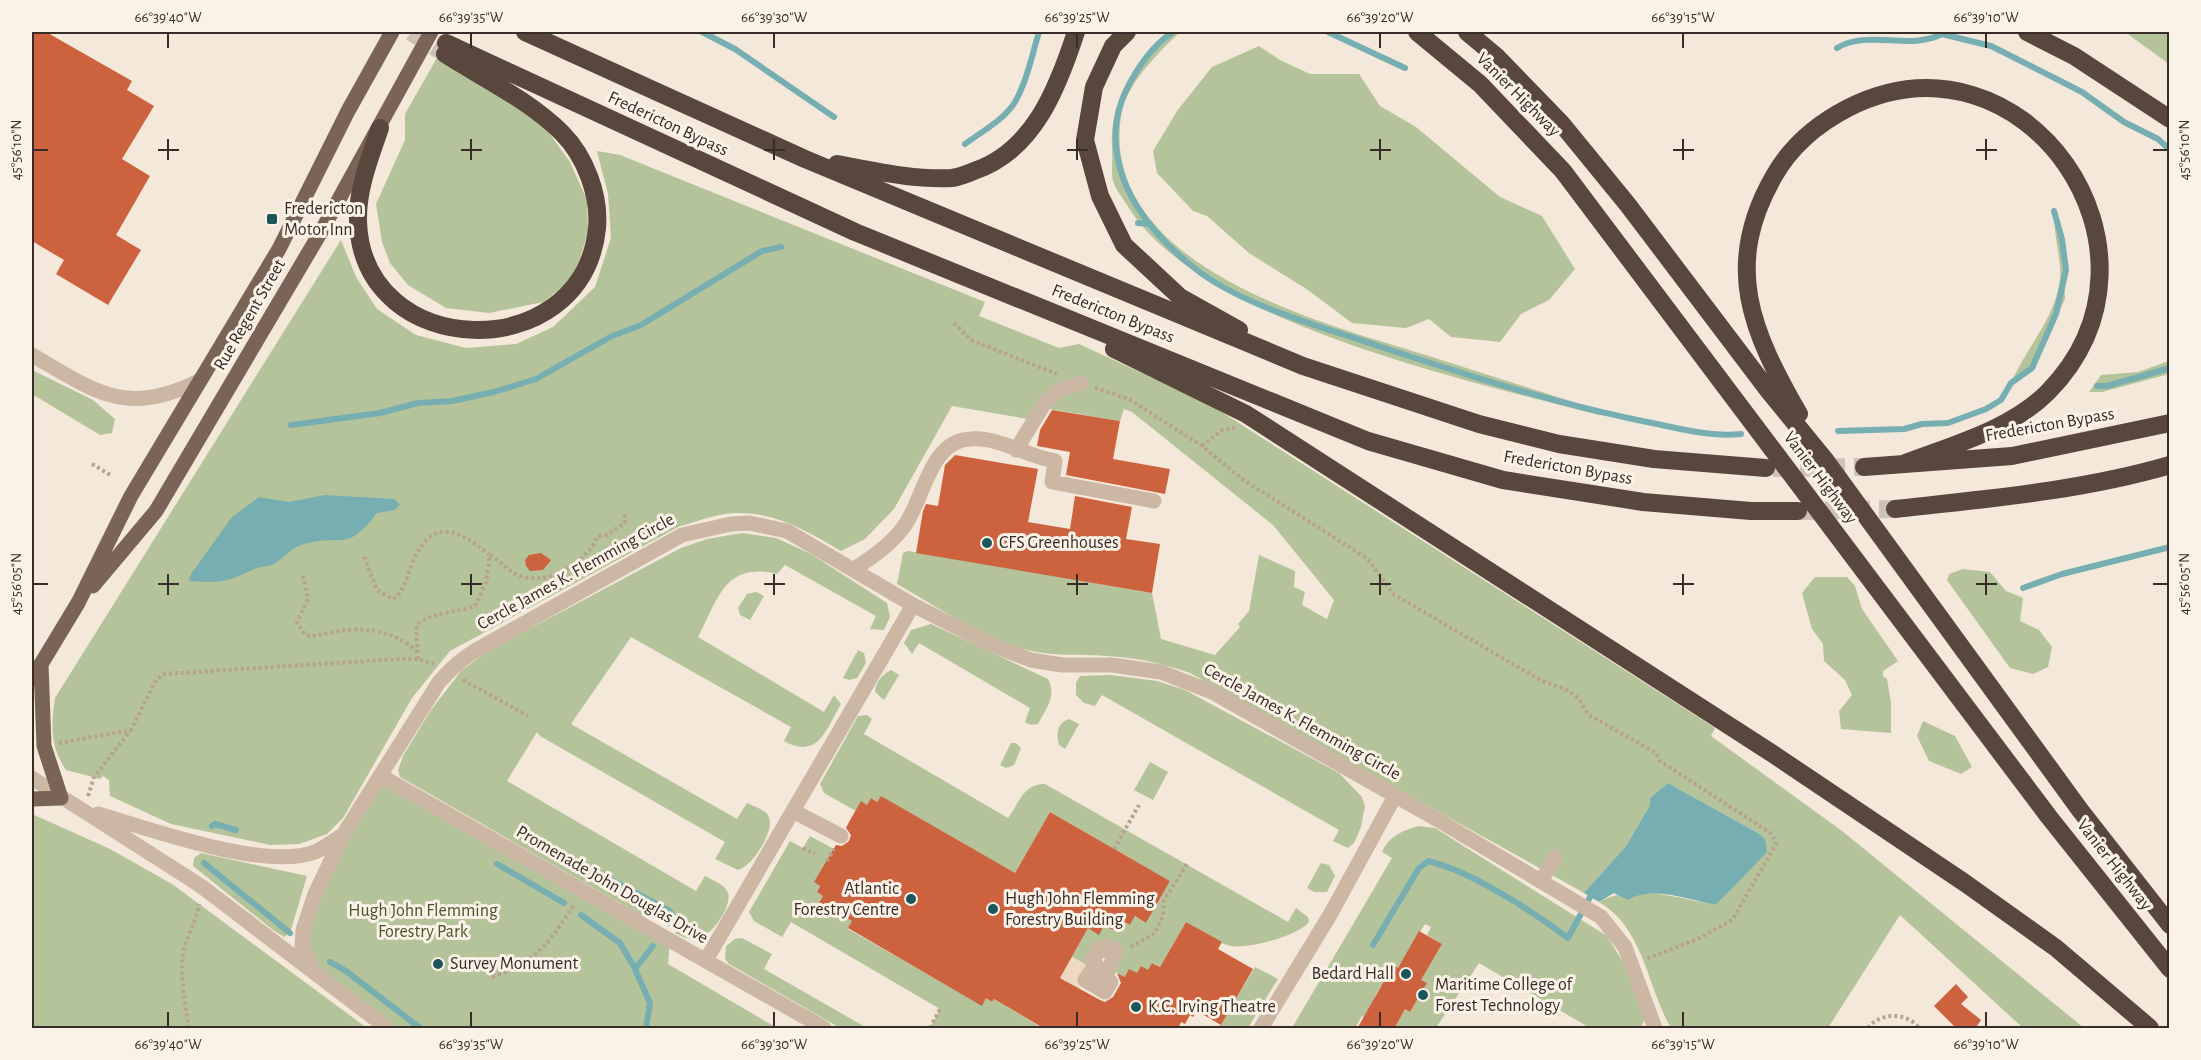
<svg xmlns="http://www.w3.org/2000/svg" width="2201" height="1060" font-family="'Alegreya Sans',sans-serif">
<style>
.green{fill:#b4c399}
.plaza{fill:#ecd9c0}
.water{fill:#77aeb2}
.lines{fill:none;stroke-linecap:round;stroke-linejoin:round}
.stream{stroke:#77aeb2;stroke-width:6}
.building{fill:#cd633e}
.highway-tunnel{stroke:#cdc2b6;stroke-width:18;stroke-dasharray:18 9;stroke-linecap:butt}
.path{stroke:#b8a18f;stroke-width:4;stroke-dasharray:3 3;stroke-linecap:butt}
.minor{stroke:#ccb7a5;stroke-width:15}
.major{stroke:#7a6357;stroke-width:15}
.highway{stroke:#59463d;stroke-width:18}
.ticks{fill:none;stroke:#372c27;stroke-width:2}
.poi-dot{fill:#1a565b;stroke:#faf2e7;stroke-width:2}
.labels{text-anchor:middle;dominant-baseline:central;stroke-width:6;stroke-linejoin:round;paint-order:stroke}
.street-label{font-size:18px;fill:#372c27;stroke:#faf2e7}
.poi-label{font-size:18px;fill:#372c27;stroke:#faf2e7;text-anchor:start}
.park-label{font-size:18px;fill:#455729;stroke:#faf2e7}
.neatline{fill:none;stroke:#372c27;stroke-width:2}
.ticks-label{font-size:15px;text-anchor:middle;fill:#372c27}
</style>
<rect width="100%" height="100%" fill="#f3e8da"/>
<path class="green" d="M1168,32H1180C1160,51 1141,70 1128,94C1119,110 1118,139 1121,156C1141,277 1329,325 1429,356C1492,376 1555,396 1619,417L1599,415C1471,381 1197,322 1127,205C1123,198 1115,189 1113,181C1111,172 1113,160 1112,150C1110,97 1132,67 1168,32Z
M2125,32H2169V64Z
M1259,46L1280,60L1310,74H1359L1380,106L1416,127L1500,197L1542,216L1575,269L1549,300L1521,314L1500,342L1451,337L1429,319L1406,328L1352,323L1308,290L1249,253L1207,216L1193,211L1157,173L1153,151L1177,111L1212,67Z
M438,56L518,104L547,130L570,162L587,200L588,231L580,259L568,283L543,302L489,313L446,308L408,285L390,263L382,242L376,204L405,140V114Z
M597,151L620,155L985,302L979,316L1059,348L1079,344L1209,404L1715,728L1711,736L1842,831L2084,1028H2023L1900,915L1828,1028H1671C1647,987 1644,928 1599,902C1634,883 1678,898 1716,905L1729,891L1758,833L1668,783L1650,798V805L1626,846L1584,893L1190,673C1166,665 1144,659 1119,657C1087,653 1055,658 1023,649C979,635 937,607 897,584L903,553L908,551L1152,593L1161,639L1215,655L1240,627L1238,624L1249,611L1259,555L1295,571L1294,587L1305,592L1302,605L1327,619L1334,600L1273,525L1132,412L1124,409L1120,421L1044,408L1034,420L952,406L894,509L865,539L841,551C804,529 765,506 720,515C707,517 693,523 680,526L450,651L412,698L343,818L327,834L299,844L270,845L171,824L110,796L109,780L103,776L100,779L66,770C50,746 51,726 55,698L341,240L356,277L377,309L416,335L466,348L516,344L553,327L595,287L611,238L608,194Z
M2054,211L2062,239L2065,299L2032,368L2011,383C2026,348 2055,319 2060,280C2062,261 2053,233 2054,211Z
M2169,361V374L2102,392H2089L2101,375L2138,372Z
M32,370L93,400L115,419L112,433L100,435L32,394Z
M742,533L776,538L811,554L887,603L890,617L884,630L870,629L876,616L785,565L777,574C725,561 718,599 698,637L824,712L834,695L841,704C826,729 819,760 784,741L791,727L631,637L571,724L737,819L747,803C753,806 763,809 768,815C777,829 752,867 738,870L715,859L725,842L540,736L537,732L507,781L696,891L705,876C712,880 726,885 728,893C732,905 714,932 702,937C693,941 683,938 675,933L677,928L650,912L646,918L400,777L398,770L403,756L431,710L461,671L486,652L681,548L707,539Z
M1963,569L1990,572L2006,591L2023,598L2020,621L2039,630L2052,647L2048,667L2033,674L2010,668L1947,580L1949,574Z
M1815,577H1847L1855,586L1862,609L1898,661L1883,671V676L1887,679L1891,703V733L1841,729L1839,711L1852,695L1845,680L1824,661L1823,644L1812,629L1802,593Z
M756,592L764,596L750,620L740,615L738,608L747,594Z
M931,624L1048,679C1057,696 1046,709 1038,724L1031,725L1025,722L1030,708L919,643L912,654L904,643L911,630Z
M858,650L864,653L866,663L857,678L849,680L843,678Z
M891,670L899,675L884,700L875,692C876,681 882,675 891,670Z
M1111,675L1157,681L1185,690L1339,773L1362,797L1365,806L1361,827L1354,843L1348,848L1333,841L1339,830L1102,695L1095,706L1084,703L1076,695V683L1080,676Z
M867,715L872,719L864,734L1008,818C1020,802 1023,784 1045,784L1288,922L1296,908L1308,917L1309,922C1298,936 1249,949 1231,946C1216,943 1199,929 1186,922L1160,967L1153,963L1148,970L1125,977L1116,972L1111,982L1112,964L1098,940L1085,964L1072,957L1088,928L1099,934L1104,925L1121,920L1130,925L1135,916L1146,923L1170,881L1050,812L1011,880L881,796L877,802L871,798L867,805L861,802L856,811L824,793L820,784L858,716Z
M1069,719L1079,724L1065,749L1059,745C1056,734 1057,723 1069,719Z
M1923,721L1955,736L1972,767L1961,774L1929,761L1917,736Z
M1011,743H1016L1021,748L1014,765L1006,768L1000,765Z
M1150,762L1168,772L1153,800L1134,790Z
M381,776L670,941L668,964L777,1028H387L313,971L303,930Z
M32,814L110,849L172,884L367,1028H32Z
M1418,826L1435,828L1607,936L1623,962L1646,1018L1640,1028H1590L1479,963L1436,1028H1394L1405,1009L1410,1012L1426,984L1421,980L1442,944L1427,935L1431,927L1425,924L1398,968L1393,966L1376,994L1367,1019L1362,1016L1355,1028H1292L1392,858L1382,852C1389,836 1402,831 1418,826Z
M810,836L834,849L817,892L823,896L819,901L852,921L848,929L982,1005L986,998L992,1002L994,999L1042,1028H930L940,1009L791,922L782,937L754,921L749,912L790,841L803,848Z
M201,853L307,876L290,933L284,937L273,930L193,866L194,858Z
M1321,863L1329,865L1335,876L1327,892H1314L1307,888Z
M742,938L772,954L764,969L867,1028H840L729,964L725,959L726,946L735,939Z
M1255,967L1278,979L1248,1028L1220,1026Z"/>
<path class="plaza" d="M1072,957L1092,968L1080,989L1060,977Z"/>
<path class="water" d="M325,495L394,499L400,504L395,510L377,513C345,555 342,532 301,545C291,548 283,559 274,564C267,567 259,566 252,570C224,583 220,583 189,581L191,574L232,517L259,497L289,502Z
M1668,783L1758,833L1765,839L1767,852L1716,905C1689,900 1652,885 1628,900L1614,893L1599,902L1584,893L1626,846L1650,805V798Z"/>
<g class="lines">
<path class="stream" d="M702,32L735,49L834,117
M1173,32C1145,50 1119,94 1116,126C1111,184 1150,233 1193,267C1241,306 1323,327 1381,347C1470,376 1559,405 1652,423C1682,429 1710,437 1741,434
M1328,32L1405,68
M1837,48C1868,29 1909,51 1942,34L1991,46L2082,92L2124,122L2158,139L2170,150
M965,144C981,132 1004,120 1015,102C1027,81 1032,55 1039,32
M1138,223L1150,224
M2097,386H2107L2170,368
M291,425L380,413L418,403L452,401L494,392L536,379L612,336L641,325L762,251L781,247
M1838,431L1904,429L1922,424L1948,423L1986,409L2001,400L2011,383L2032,368L2056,314L2066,270L2062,239L2054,211
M2023,588L2062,574L2170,547
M212,826L215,824L236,830
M204,863L290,933
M497,864L564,903
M596,872L668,910L673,916L669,923
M581,915L620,943L635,969L650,1003L646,1028
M1373,945L1419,868L1428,861C1471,871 1532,911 1568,938L1590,897
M330,962L346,971L420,1028
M635,969L653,946"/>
</g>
<path class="building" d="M32,32H46L132,81L127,90L154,106L122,159L150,176L116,235L141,250L108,305L56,274L64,260L32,241Z
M1052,410L1120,421L1113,459L1170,469L1165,494L1066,475L1070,452L1037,446L1040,430Z
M955,455L1038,469L1028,522L1070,529L1075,496L1132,507L1126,539L1160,544L1152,593L916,553L923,511L926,504L938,506L945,465Z
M541,553L551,560L543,570L530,571L526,566L525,560L529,555Z
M881,796L1015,873L1050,812L1170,881L1146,923L1135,916L1130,925L1121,920L1115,931L1104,925L1099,935L1088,928L1060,978L1100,1000L1105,1002L1113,997L1121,983L1117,973L1125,977L1129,969L1137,973L1141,966L1148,970L1152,963L1160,967L1186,922L1222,942L1218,949L1253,969L1221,1025L1197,1011L1193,1017L1190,1015L1185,1024L1181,1022L1178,1029H1045L994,999L992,1002L986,998L982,1006L848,928L852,921L819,902L823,896L817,892L820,886L814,882L836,845L842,846L849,841L851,835L846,828L849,822L861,801L867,805L871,798L877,802Z
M1419,931L1442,944L1421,980L1427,983L1410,1012L1405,1009L1394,1029H1357L1393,965L1398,968Z
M1956,984L1968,997L1961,1004L1981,1020L1975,1029H1957L1934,1006Z"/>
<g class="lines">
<path class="highway-tunnel" d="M411,32L441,51
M1773,468L1864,467
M1798,511L1895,509"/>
<path class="path" d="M954,323L971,340L1057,374
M1095,388L1129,399L1202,446L1242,479L1368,559L1393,594L1542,681L1565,689L1578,698L1589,715L1656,753L1660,761L1772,834L1776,844L1733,919L1698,939L1646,959
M1202,446L1222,430L1235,428
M92,464L112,476
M364,557L377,590L393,599C404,592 406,579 411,567C429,518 456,526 489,555
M303,576L308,599L297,622L305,635C315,637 322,634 333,632C362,626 395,630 417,652
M418,659L416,626C430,611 458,613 475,606L486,582L490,555C501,561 507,571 520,576C551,586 586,562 598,536L607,535L625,523V514
M463,680L528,716
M59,743L131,730L156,680L164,674L398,659H418L434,664
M88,796L94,777L131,730
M803,848L815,854
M1114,849L1139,805
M827,861L834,849
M1131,947L1155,933L1163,915L1164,901L1187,864
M492,977C536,963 551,941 575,903
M189,1028C185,1004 180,978 183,953C186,936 197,921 199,904
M930,1028L940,1009
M1868,1028C1880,1012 1907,1012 1919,1028"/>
<path class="minor" d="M32,355C96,392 125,417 199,381
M1016,450L1044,404L1058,391L1081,383
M853,570C872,557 892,544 905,525C924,498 930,440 971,439C1000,437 1028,457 1055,461L1052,482L1154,501
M381,776L824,1028
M32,778L201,886L387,1028
M793,811L841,836
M98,814C151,829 264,871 315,852C325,848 334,840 343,835
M1541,881L1555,857
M1108,946L1117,951L1104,978L1111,982L1105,992L1085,980L1096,964L1092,962L1100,947L1106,951Z
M706,960L913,605
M313,971L302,947L303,930L315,894L343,835L439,682C451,669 462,658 478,649L682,535L731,524L749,523L787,531L913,605L992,645L1031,660L1062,665H1112L1161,672L1212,692L1438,820L1601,917L1625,947L1655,1028
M1261,1028L1330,915L1395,796"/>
<path class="major" d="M93,586L156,511L322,230L431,32
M32,679L78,603L131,496L279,249L348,111L392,32
M32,799L61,798L44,746L41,664"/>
<path class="highway" d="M525,32L805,159L1303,366L1479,424L1559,444L1654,459L1766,468
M1127,32L1113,46L1094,87L1085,140L1100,196L1124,245L1180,297L1239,330
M1417,32L1480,84L1563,171L2049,817L2170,969
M1467,32L1497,57L1561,123L1628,205L1768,390L1826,461L2080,810L2170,925
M2027,32L2074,56L2170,119
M446,43L855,232L1368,441L1503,480L1643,502L1751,511H1798
M380,128C370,157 357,190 358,221C362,362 583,368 597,228C600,195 585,156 562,133C529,100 484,79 445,54
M837,164C875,171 913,180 952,178C959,177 967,174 974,171C1034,151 1058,87 1076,32
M1114,349L1246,414L1776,756L1965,883L2056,948L2150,1028
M1799,414C1752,332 1722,266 1774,176C1791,146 1817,124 1848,108C2023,19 2186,251 2048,392C2010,430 1952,445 1903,464
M1864,467L2012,456L2170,423
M1895,509C1986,499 2081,491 2170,465"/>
</g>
<path class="ticks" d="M168,33V48M471,33V48M774,33V48M1077,33V48M1380,33V48M1683,33V48M1986,33V48M168,139V160M471,139V160M774,139V160M1077,139V160M1380,139V160M1683,139V160M1986,139V160M33,150H48M158,150H179M461,150H482M764,150H785M1067,150H1088M1370,150H1391M1673,150H1694M1976,150H1997M2153,150H2168M168,574V595M471,574V595M774,574V595M1077,574V595M1380,574V595M1683,574V595M1986,574V595M33,584H48M158,584H179M461,584H482M764,584H785M1067,584H1088M1370,584H1391M1673,584H1694M1976,584H1997M2153,584H2168M168,1012V1027M471,1012V1027M774,1012V1027M1077,1012V1027M1380,1012V1027M1683,1012V1027M1986,1012V1027"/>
<g class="poi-dot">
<rect x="266" y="213" width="12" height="12" rx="3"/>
<circle cx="987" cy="543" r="6"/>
<circle cx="911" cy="899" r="6"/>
<circle cx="993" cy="909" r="6"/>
<circle cx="438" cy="964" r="6"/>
<circle cx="1406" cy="974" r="6"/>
<circle cx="1423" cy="995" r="6"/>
<circle cx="1136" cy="1007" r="6"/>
</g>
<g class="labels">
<g class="street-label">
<text transform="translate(1518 95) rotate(45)">Vanier Highway</text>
<text transform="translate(668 124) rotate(25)">Fredericton Bypass</text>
<text transform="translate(1113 314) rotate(22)">Fredericton Bypass</text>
<text transform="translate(250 315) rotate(-60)">Rue Regent Street</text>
<text transform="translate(2050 425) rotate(-10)">Fredericton Bypass</text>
<text transform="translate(1568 468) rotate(10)">Fredericton Bypass</text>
<text transform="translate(1820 478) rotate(53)">Vanier Highway</text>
<text transform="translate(576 572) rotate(-29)">Cercle James K. Flemming Circle</text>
<text transform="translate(1302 722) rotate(29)">Cercle James K. Flemming Circle</text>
<text transform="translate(2114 865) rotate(52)">Vanier Highway</text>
<text transform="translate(612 885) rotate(30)">Promenade John Douglas Drive</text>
</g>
<g class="poi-label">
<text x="284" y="209">Fredericton<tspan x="284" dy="21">Motor Inn</tspan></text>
<text x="999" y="543">CFS Greenhouses</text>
<text x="899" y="889" text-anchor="end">Atlantic<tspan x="899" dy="21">Forestry Centre</tspan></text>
<text x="1005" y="899">Hugh John Flemming<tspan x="1005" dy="21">Forestry Building</tspan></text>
<text x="450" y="964">Survey Monument</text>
<text x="1394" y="974" text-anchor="end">Bedard Hall</text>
<text x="1435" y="985">Maritime College of<tspan x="1435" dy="21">Forest Technology</tspan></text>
<text x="1148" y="1007">K.C. Irving Theatre</text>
</g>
<g class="park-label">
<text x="423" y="911">Hugh John Flemming<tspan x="423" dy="21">Forestry Park</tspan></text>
</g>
</g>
<rect width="2201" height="1060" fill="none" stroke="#faf2e7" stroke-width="66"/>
<rect x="33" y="33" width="2135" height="994" class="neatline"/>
<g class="ticks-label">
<text x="168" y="22">66°39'40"W</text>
<text x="471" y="22">66°39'35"W</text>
<text x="774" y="22">66°39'30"W</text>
<text x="1077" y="22">66°39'25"W</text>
<text x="1380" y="22">66°39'20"W</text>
<text x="1683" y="22">66°39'15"W</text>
<text x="1986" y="22">66°39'10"W</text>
<text transform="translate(16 150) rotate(-90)" y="5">45°56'10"N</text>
<text transform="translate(2184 150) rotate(-90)" y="5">45°56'10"N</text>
<text transform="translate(16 584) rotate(-90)" y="5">45°56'05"N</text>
<text transform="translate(2184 584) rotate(-90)" y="5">45°56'05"N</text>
<text x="168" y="1049">66°39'40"W</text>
<text x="471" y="1049">66°39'35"W</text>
<text x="774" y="1049">66°39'30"W</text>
<text x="1077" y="1049">66°39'25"W</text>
<text x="1380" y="1049">66°39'20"W</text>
<text x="1683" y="1049">66°39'15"W</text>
<text x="1986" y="1049">66°39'10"W</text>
</g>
</svg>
